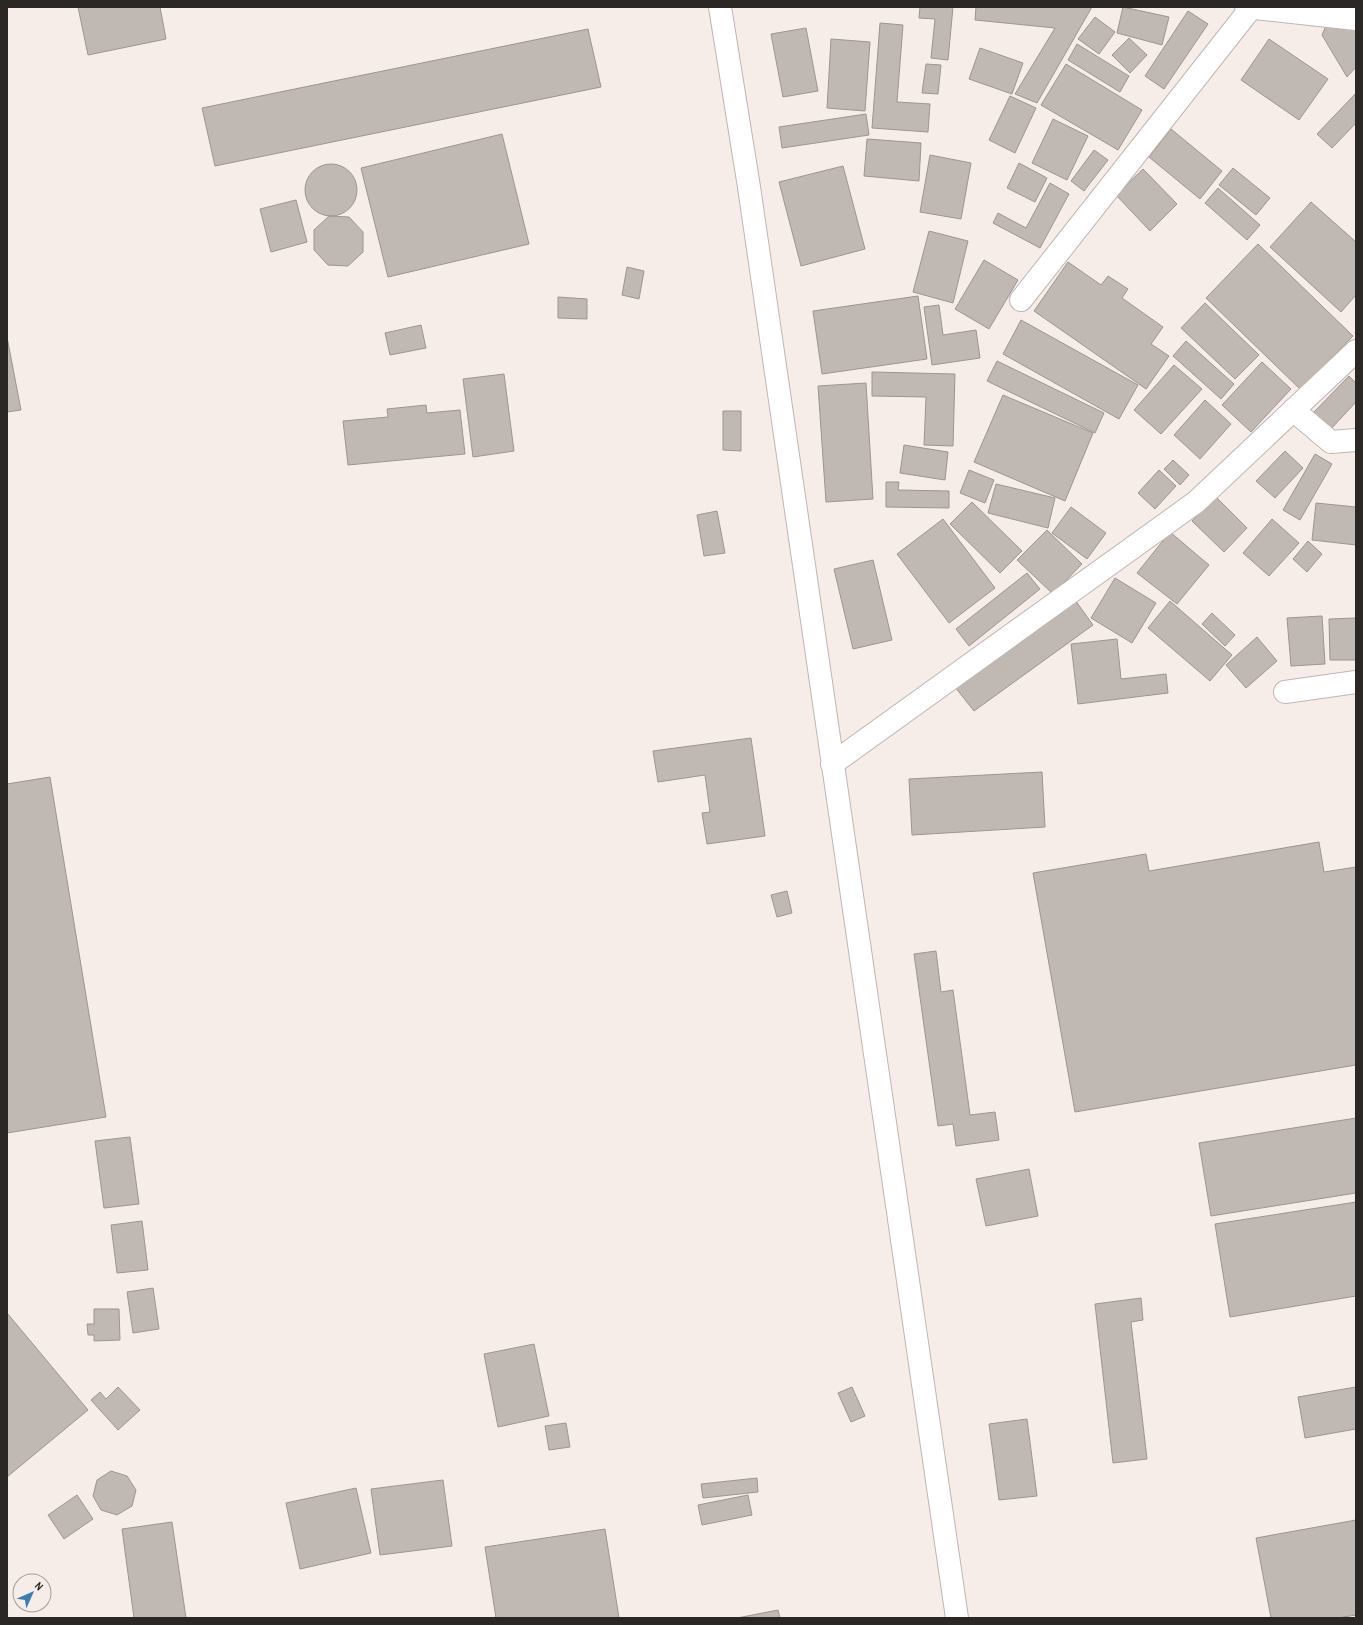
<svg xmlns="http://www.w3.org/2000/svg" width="1363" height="1625" font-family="'Archivo Narrow',sans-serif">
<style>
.building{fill:#c0b8b3;stroke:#9c9590}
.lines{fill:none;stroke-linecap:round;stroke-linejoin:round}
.minor-casing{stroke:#bfb6b3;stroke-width:24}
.minor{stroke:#fff;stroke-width:22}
</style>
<rect width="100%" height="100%" fill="#f6ede9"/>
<path class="building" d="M78,7H160L166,39L88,55Z
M920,7H953L948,60L931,58L935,19L919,18Z
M976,7H1092L1037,103L1015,94L1055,28L975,20Z
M1123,7L1169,17L1162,45L1117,33Z
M1188,11L1208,24L1164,89L1145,76Z
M1095,17L1115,32L1099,54L1078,39Z
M1328,21L1356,26V67L1347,77L1322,35Z
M880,23L903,25L897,102L930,104L928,132L872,128Z
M806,28L818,91L783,97L771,34Z
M588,29L601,87L215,166L202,108Z
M1129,38L1147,55L1130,73L1112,55Z
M831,39L870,42L865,111L827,108Z
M1269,39L1328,79L1299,120L1241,80Z
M1077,44L1129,76L1120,92L1068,60Z
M980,48L1023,63L1012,94L969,79Z
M926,64L941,65L938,94L922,93Z
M1066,64L1142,110L1118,150L1041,105Z
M1356,93V123L1332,148L1317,134Z
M1010,96L1036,108L1015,153L989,140Z
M866,114L869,135L782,148L779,127Z
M1053,119L1088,136L1067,180L1032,163Z
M1171,129L1222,171L1200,199L1149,157Z
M502,134L529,244L388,277L361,168Z
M867,139L921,143L919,181L864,176Z
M1094,150L1108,160L1084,191L1071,181Z
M930,155L971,163L961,219L920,212Z
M1019,163L1047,178L1035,202L1007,188Z
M305 190a26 26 0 1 1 52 0a26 26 0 1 1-52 0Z
M843,166L865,249L801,266L779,182Z
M1233,168L1270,198L1256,215L1219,185Z
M1143,169L1177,204L1150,231L1116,195Z
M1050,183L1069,194L1040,248L993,223L998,213L1026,228Z
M1218,188L1260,225L1247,240L1205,203Z
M296,200L307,242L271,252L260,209Z
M1311,202L1356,242V295L1341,312L1270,247Z
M329,216L349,217L363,232V252L348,266L328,265L314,250V230Z
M929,231L968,241L953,303L913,292Z
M1258,244L1353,336L1301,390L1206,298Z
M984,260L1018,280L989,329L955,309Z
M1068,262L1101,285L1108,276L1128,289L1122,298L1163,327L1151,344L1169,356L1146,389L1034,311Z
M627,267L644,271L639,299L622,295Z
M918,296L927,359L822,374L813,311Z
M558,297L587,299V319L558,318Z
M1205,303L1259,355L1235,379L1181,328Z
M939,305L943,335L976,330L980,358L932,365L924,307Z
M1021,320L1138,385L1119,419L1003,354Z
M421,325L426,348L390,355L385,333Z
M7,337L21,410L7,412Z
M1186,341L1234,384L1221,399L1173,356Z
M997,361L1104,413L1095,433L987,381Z
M1262,362L1291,389L1251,432L1222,405Z
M1174,365L1202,389L1161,434L1134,410Z
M872,372L955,374L953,446L924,445L926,397L872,396Z
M504,374L514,451L473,457L463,379Z
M1349,376L1356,383V402L1329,431L1312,414Z
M866,383L873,499L826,502L818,386Z
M1003,395L1093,433L1065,501L974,462Z
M1205,400L1231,424L1200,459L1174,435Z
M426,405L427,413L460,410L465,454L348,465L343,421L388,417L387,409Z
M723,411H741V451L723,450Z
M904,445L948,452L945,480L900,473Z
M1285,451L1303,468L1275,498L1256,481Z
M1315,454L1332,464L1300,520L1283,510Z
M1173,460L1189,475L1180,485L1164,469Z
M969,470L994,480L985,503L960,493Z
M1159,470L1176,486L1155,509L1138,493Z
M886,482H899L898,490L949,491V508L886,507Z
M996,484L1055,498L1048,528L988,513Z
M1215,496L1247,528L1224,552L1192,521Z
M972,502L1022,551L1000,573L950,524Z
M1316,503L1356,507V545L1312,540Z
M1071,507L1106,533L1087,559L1052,533Z
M717,511L725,553L704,556L697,515Z
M943,519L995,588L949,623L897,554Z
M1272,519L1299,543L1269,576L1243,553Z
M1047,530L1082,564L1053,594L1017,560Z
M1170,532L1209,565L1177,604L1137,573Z
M1308,541L1322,554L1307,572L1293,559Z
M873,560L892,640L853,649L834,569Z
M1027,573L1040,589L969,646L956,629Z
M1115,578L1156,603L1132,643L1091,618Z
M1075,600L1093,625L974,711L955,687Z
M1170,601L1232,655L1210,681L1148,628Z
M1212,613L1235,635L1225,646L1202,624Z
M1322,616L1325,664L1291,666L1287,618Z
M1356,618V660H1330L1329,619Z
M1257,637L1277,661L1246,688L1226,665Z
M1117,639L1121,679L1166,674L1168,693L1078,704L1071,644Z
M751,738L765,836L707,844L702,813L710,812L705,775L658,782L653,751Z
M1042,772L1045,827L912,835L909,779Z
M50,777L106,1117L7,1133V784Z
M1319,842L1324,872L1356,867V1065L1075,1112L1033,873L1146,854L1149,871Z
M787,891L792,913L777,917L771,895Z
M936,951L941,992L953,990L970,1115L995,1112L999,1140L956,1146L953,1124L938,1126L914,954Z
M1356,1118V1193L1211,1216L1199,1143Z
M130,1137L139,1204L104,1208L95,1141Z
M1029,1169L1038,1216L986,1226L976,1179Z
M1356,1202V1296L1230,1317L1215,1224Z
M142,1221L148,1270L117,1273L111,1225Z
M153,1288L159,1329L133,1333L127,1292Z
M1141,1298L1143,1320L1131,1322L1147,1459L1113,1463L1095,1304Z
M94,1309H119L120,1340L94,1341V1335H88L87,1324H94Z
M7,1313L88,1410L7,1477Z
M534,1344L549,1416L498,1427L484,1354Z
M118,1387L140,1410L118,1430L91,1400L100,1392L106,1399Z
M852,1387L865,1416L851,1422L838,1393Z
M1356,1387V1429L1305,1438L1298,1397Z
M1027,1419L1037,1496L999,1500L989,1424Z
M566,1423L570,1447L549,1450L545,1426Z
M111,1471L127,1476L136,1490L132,1506L117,1515L101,1510L93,1496L97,1480Z
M757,1478L758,1492L703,1498L701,1484Z
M443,1480L452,1546L380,1555L371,1489Z
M356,1488L371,1553L300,1569L286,1503Z
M77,1495L93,1519L64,1539L48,1515Z
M748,1495L752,1515L702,1525L698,1505Z
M1356,1520V1615L1337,1618H1271L1256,1538Z
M172,1522L186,1618H134L122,1529Z
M605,1529L619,1618H496L485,1547Z
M778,1610L780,1618H737Z"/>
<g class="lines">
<defs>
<path id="minor" d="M720,7L749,187L957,1618
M1246,7L1356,19
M1021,300L1251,8
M1293,410L1331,442L1356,440
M1285,692L1356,682
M832,764L1196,502L1356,351"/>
</defs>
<use href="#minor" class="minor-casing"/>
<use href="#minor" class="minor"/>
</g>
<rect width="1363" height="1625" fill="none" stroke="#2a2725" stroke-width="16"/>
<g transform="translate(32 1593) rotate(45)"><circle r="19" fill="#f6ede9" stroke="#a49e9b"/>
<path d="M0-3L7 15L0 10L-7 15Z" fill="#387eb3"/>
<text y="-6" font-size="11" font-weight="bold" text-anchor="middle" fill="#2a2725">N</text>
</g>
</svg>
